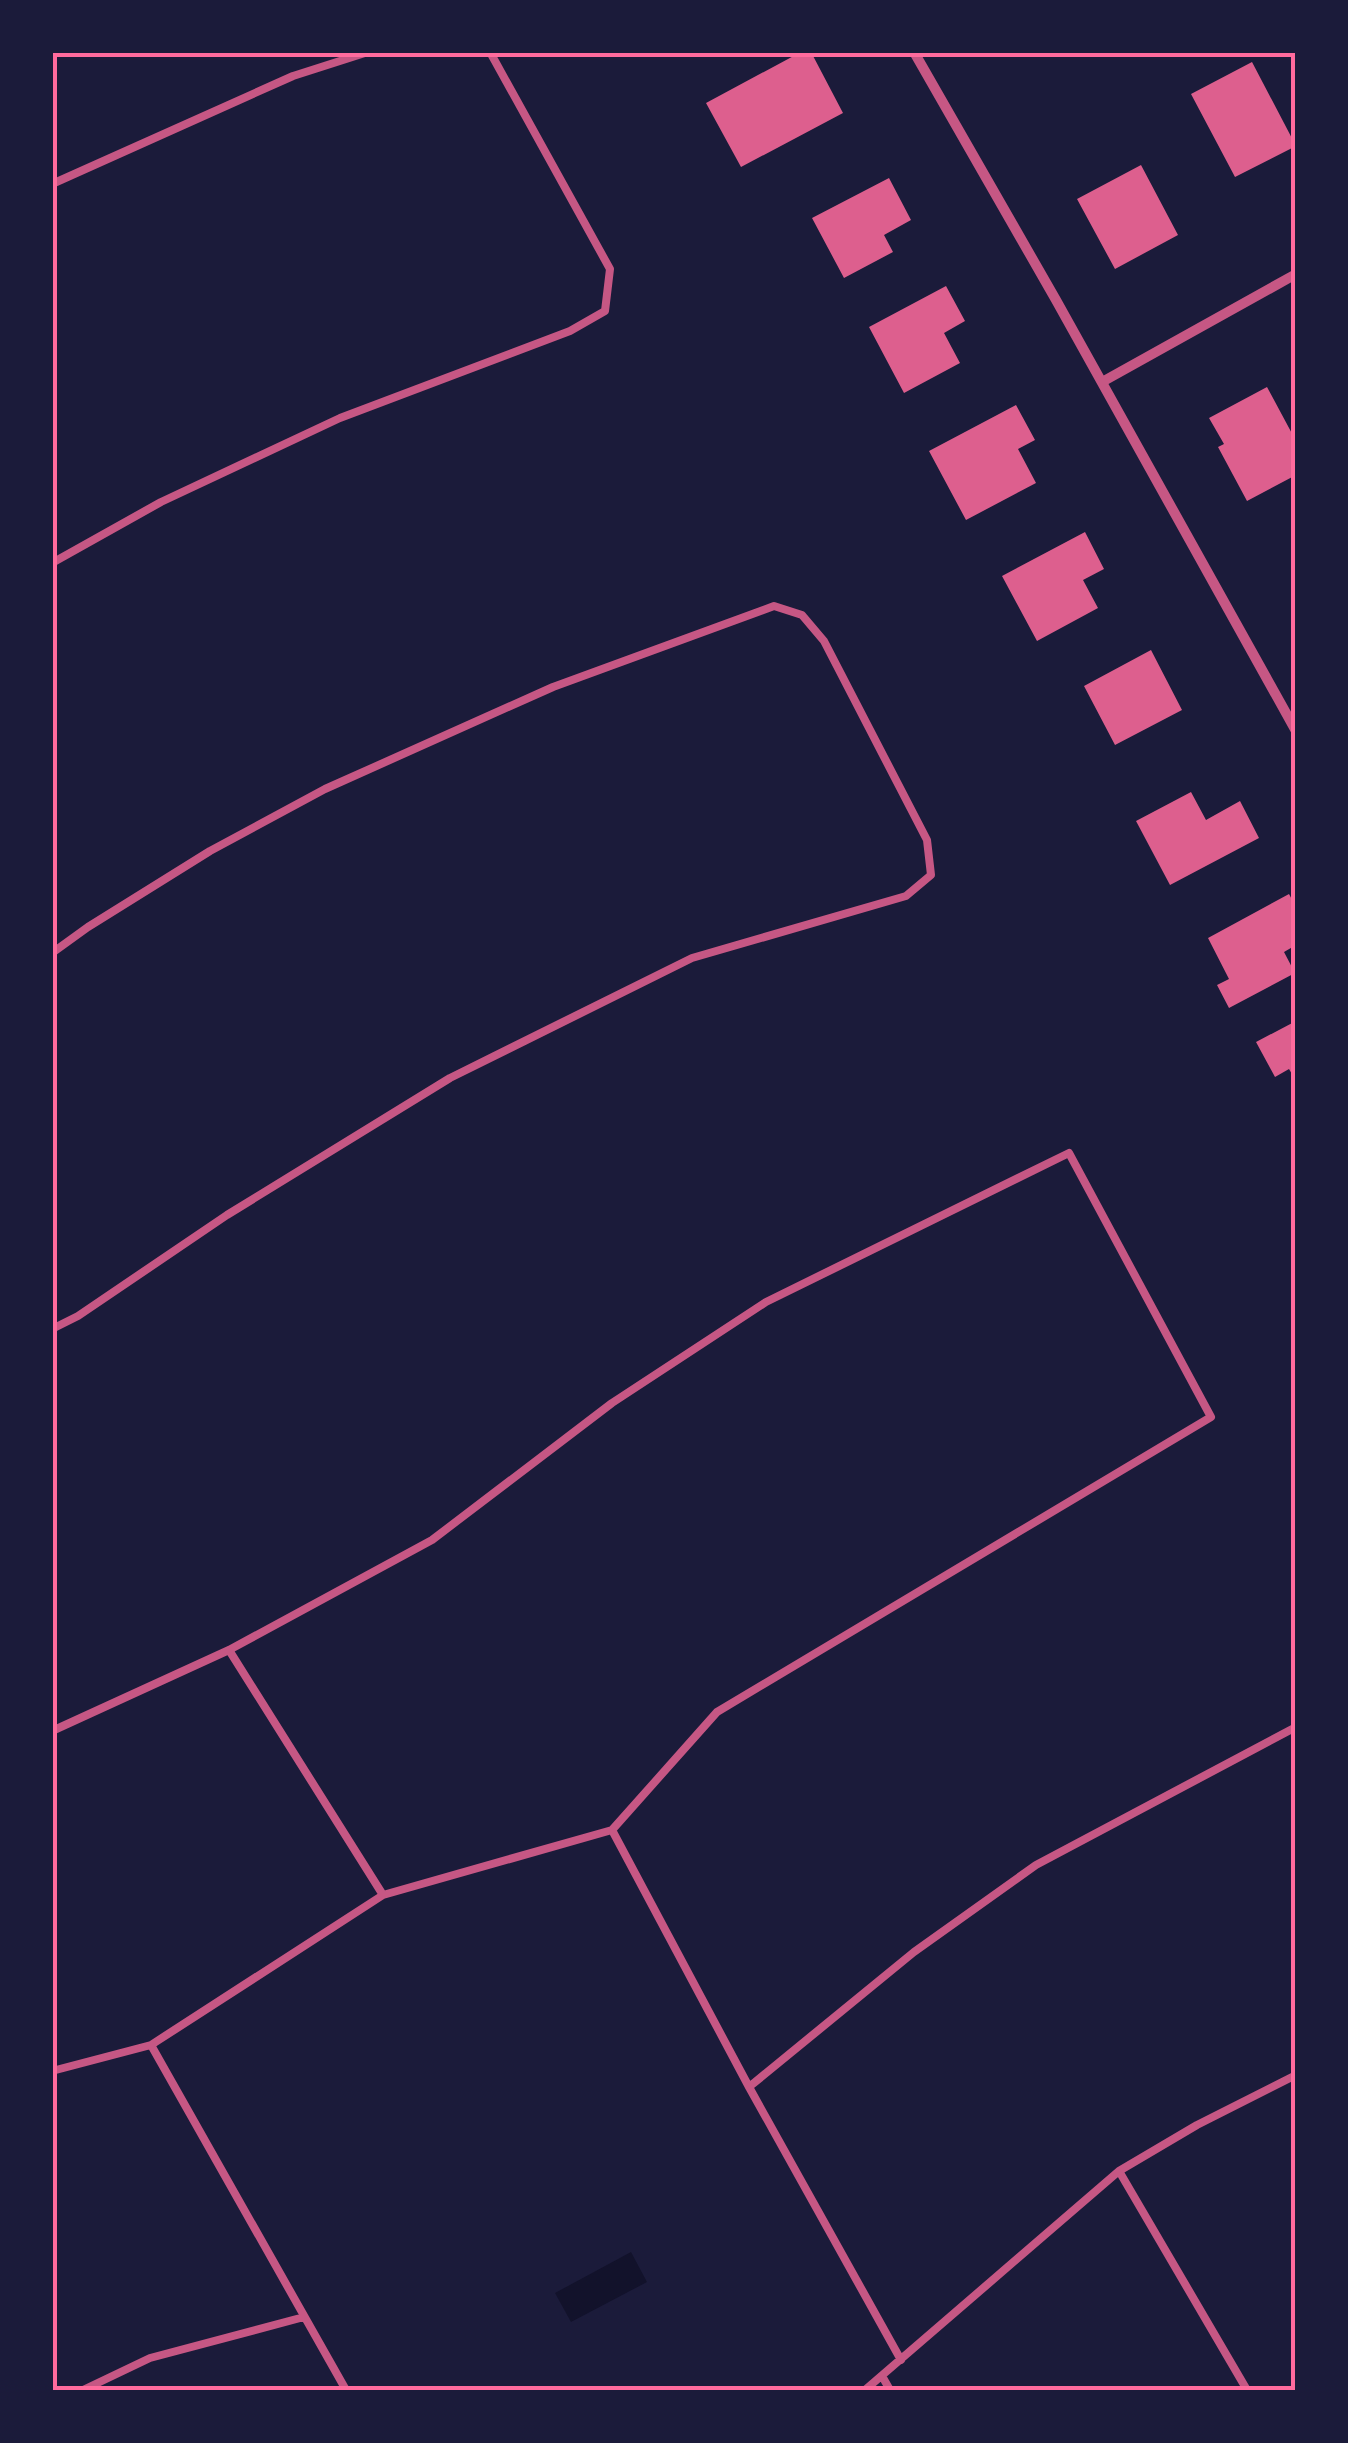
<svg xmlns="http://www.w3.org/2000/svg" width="1348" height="2443" font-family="Arial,sans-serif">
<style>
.water{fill:#12122b}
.building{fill:#dd5f8e}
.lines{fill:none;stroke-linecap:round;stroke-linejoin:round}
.service{stroke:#c65784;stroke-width:8}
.minor{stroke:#c65784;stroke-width:10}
.neatline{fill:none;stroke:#ff6b9d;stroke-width:4}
</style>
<rect width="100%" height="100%" fill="#1b1b3a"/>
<path class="water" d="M631,2252L647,2282L571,2322L555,2293Z"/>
<path class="building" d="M801,52H811L843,113L741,167L706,103Z
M1252,62L1296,146L1235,177L1191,94Z
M1141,165L1178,235L1115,269L1077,199Z
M889,178L911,220L884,235L893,252L844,278L812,218Z
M946,286L965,321L944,333L960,363L904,393L869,327Z
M1267,387L1296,441V475L1247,501L1218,447L1224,444L1209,418Z
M1016,405L1035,440L1018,449L1036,483L966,520L929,451Z
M1085,532L1104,569L1083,580L1098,608L1037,641L1002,576Z
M1151,650L1182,710L1115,745L1084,686Z
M1191,792L1206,820L1240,801L1259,838L1170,885L1136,821Z
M1289,894L1296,907V945L1284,952L1295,973L1229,1008L1217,985L1229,979L1208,938Z
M1296,1021V1081L1289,1069L1275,1077L1256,1042Z"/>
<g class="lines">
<path class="service" d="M52,184L293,76L368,52
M52,563L161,502L340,418L570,331L605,311L610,269L490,52
M52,953L88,927L210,851L325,789L553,687L774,606L802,615L824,641L927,840L931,875L906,896L692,958L450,1078L227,1215L78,1316L52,1329
M229,1650L383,1895
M52,1731L229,1650L432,1540L612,1403L766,1302L1069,1153L1211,1417L717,1712L612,1830L383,1895L151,2045L52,2071
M612,1830L749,2087L901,2360
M151,2045L346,2390
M749,2087L914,1952L1036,1865L1296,1727
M1119,2171L1247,2390
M882,2376L890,2390
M83,2390L150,2358L304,2317
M865,2390L1119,2171L1197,2125L1296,2075"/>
<path class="minor" d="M914,52L1056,300L1296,731
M1102,382L1296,274"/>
</g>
<rect width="1348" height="2443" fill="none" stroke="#1b1b3a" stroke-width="110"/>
<rect x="55" y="55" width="1238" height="2333" class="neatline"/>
</svg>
